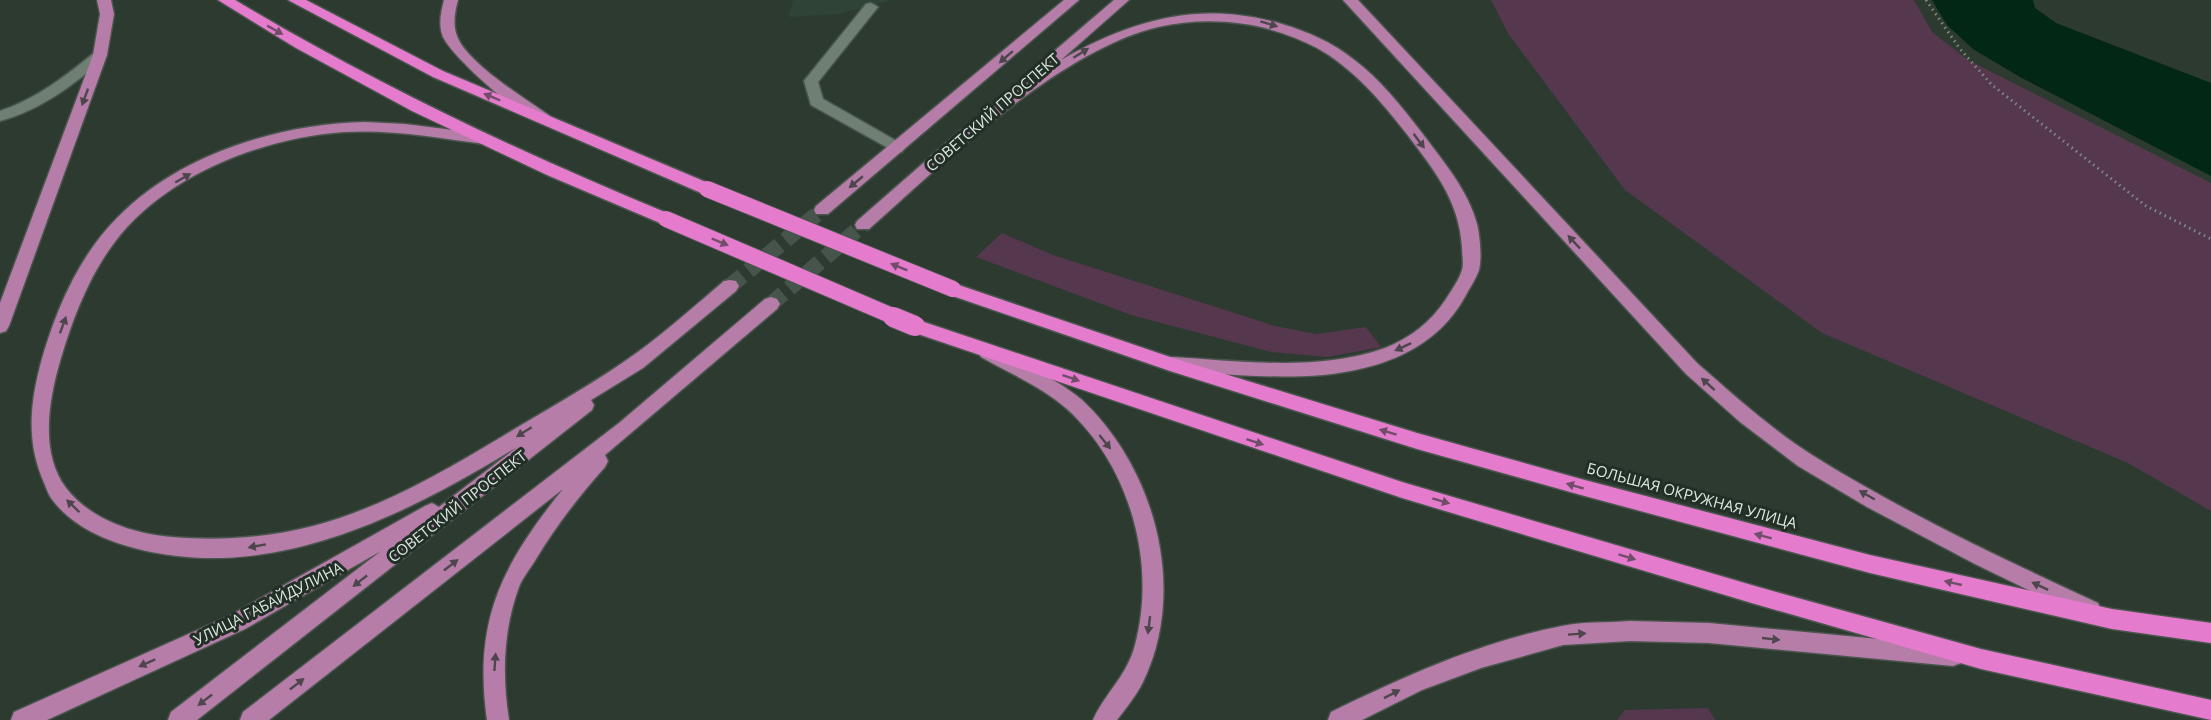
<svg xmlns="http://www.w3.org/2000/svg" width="2211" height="720" font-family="'Open Sans',sans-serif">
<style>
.built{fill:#2f4437}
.green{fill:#55384e}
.water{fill:#022714}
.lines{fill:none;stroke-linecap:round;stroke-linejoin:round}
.major-tunnel{stroke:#47544b;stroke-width:16;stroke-dasharray:16 8;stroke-linecap:butt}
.minor-casing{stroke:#49554d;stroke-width:3}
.major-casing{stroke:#49554d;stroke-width:3}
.highway-casing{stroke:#49554d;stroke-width:3}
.path{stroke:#7e8a82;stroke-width:3;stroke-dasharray:1.5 4;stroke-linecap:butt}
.minor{fill:#6f7f74;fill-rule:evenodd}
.major{fill:#b67da9;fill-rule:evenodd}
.highway{fill:#e57bcc;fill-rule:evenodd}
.highway-bridge-far1-casing{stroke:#49554d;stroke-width:18;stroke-linecap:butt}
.highway-bridge-casing{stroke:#49554d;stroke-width:22;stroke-linecap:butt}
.highway-bridge-far1{stroke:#e57bcc;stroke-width:16}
.highway-bridge{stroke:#e57bcc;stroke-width:20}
.oneway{fill:#4e464d}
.oneway2{fill:#704d68}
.labels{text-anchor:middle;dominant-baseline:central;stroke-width:6;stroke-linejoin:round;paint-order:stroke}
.street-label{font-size:15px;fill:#dfe8e2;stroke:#222f26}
</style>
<rect width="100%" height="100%" fill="#2c3a30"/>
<path class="built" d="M793,0H892L839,14L789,17Z"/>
<path class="green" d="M1491,0H1914L1932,32L1968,60L2211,183V511L2128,463L1822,333L1625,190L1509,35Z
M1002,233L1053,255L1275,326L1316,334L1366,327L1381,347L1328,357L1271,352L1131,315L976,257Z
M1708,708L1715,720H1617L1625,710Z"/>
<path class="water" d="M1932,0H2033L2035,8L2056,23L2211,83V176L2020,77L1973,49L1947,25Z"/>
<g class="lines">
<path class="major-tunnel" d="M730,286L822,210
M771,304L863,225"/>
<defs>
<path id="minor" d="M871,3L878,7L818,82L823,99L902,144L905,148L902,152L897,153L811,105L804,81L866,4Z
M100,50L105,52L107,55L105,58C73,85 41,110 0,121V111C36,99 66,76 95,52Z"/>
<path id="major" d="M97,0H111L114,14L107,55L9,326L6,331L0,333V303L93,55L100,14Z
M444,0H458C455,11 453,22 456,33C463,61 526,99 550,116L553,120L550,124C531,129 452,57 443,37C438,25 441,12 444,0Z
M1064,0H1079L828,214H816L814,210L816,206Z
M1114,0H1129L1061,60C1133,19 1201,0 1282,24C1308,32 1332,42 1353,59C1380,79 1402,107 1422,133C1443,161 1468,190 1477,224C1480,236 1482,259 1479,270C1476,279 1470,287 1466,295C1437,349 1382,369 1323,375C1284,378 1246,376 1207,373C1193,372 1179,373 1166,369L1163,364L1166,359L1172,357C1241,361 1318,372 1385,348C1410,338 1431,322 1446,299C1451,291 1459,280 1462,270C1464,263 1462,255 1462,247C1459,200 1434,170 1406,133C1381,101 1353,68 1317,48C1268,22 1212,15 1158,27C1058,51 945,162 869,229H857L855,225L857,221L960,131L1052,66L1045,65L1043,62L1045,59Z
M1343,0H1358L1698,364C1735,396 1771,429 1812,455C1903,512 2001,558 2098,603L2101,610L2098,617L2091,620L2084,617L1975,564L1867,507L1798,466L1740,422L1686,374Z
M365,122L405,124L485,134L493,139L485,144C438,138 391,129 344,132C262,138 165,175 114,243C89,276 73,318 61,358C49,398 39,452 66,488C91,520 134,534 172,537C220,541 266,538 313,526C378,509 440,474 498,439C544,411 599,381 642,349C670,328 697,304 724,281L730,280L736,281L739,286L736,291L643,368L591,400L594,405L592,410L197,720H168L171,712L381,551L245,629L47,720H11L14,712L231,615L425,506L432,503L439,507L517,447C406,515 273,583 138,549C106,541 71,526 51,498C47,492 45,484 42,478C27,441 30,405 40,366C54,314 78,257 117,218C179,154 279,124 365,122Z
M771,297L777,299L780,304L777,309L605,455L608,461L605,467C579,496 556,526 536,559C530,569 523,577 519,587C503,630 502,676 509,720H487C473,620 502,565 563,489L269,720H240L243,712L619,423L765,299Z
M987,345C1001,350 1014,359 1028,366C1046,376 1066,386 1082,400C1155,468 1188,590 1143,682C1136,696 1126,708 1117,720H1093C1105,693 1127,676 1135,645C1157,563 1130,466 1067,409C1042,387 1009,373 981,357L978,352L981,347Z
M1630,621L1709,623L1953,646L1961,649L1964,656L1961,663L1953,666L1709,643L1630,641L1563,645L1481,668L1422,690L1362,720H1328L1331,712C1405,676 1480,642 1562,626C1583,621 1608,623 1630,621Z"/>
<path id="highway" d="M218,0H235C375,84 521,153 672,215L674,219L672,223H660L547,175L412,111L296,48Z
M288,0H306L443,71L713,185L715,189L713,193H701L433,77Z
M953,283L1173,358L1417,433L1581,479L1870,555L2112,609L2211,623V643L2112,629L1870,573L1581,495L1417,449L1170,371L947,294L944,289L947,284Z
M915,319L1402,482L1755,586L1981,649L2211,700V720L1981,669L1755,604L1402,498L909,331L906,326L909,321Z"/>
</defs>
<use href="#minor" class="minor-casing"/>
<use href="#major" class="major-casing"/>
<use href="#highway" class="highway-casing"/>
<path class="path" d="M1926,0L1960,49L1992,85L2146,206L2211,239"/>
<use href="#minor" class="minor"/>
<use href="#major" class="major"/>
<use href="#highway" class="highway"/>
<defs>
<path id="highway-bridge-far1" d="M707,189L953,289
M666,219L897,318"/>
<path id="highway-bridge" d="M893,317L915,326"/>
</defs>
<use href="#highway-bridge-far1" class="highway-bridge-far1-casing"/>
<use href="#highway-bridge" class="highway-bridge-casing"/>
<use href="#highway-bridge-far1" class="highway-bridge-far1"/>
<use href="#highway-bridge" class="highway-bridge"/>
</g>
<defs><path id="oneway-solid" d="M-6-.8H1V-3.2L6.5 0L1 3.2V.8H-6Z" transform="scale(1.5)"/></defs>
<g class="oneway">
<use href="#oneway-solid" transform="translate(1269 24) rotate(17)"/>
<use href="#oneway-solid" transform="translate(1081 53) rotate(-32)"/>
<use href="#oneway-solid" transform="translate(1006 57) rotate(139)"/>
<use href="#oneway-solid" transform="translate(85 97) rotate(110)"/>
<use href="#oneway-solid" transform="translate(1419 141) rotate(53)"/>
<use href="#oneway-solid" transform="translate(183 178) rotate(-30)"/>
<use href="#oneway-solid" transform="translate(856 182) rotate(140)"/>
<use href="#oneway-solid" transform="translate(1574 242) rotate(-133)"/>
<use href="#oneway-solid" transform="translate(63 325) rotate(-70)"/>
<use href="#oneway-solid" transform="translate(1403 347) rotate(155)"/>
<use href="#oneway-solid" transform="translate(1708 384) rotate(-138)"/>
<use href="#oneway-solid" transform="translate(524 432) rotate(148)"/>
<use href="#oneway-solid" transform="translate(1105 442) rotate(51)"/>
<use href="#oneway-solid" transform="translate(1867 495) rotate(-150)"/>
<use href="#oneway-solid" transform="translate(73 506) rotate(-136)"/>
<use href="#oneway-solid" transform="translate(257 546) rotate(170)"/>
<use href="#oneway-solid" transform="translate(451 565) rotate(-38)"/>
<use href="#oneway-solid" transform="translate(360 581) rotate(142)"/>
<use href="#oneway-solid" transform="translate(2040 586) rotate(-155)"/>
<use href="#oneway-solid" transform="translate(1149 625) rotate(97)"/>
<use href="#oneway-solid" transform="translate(1577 634) rotate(-4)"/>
<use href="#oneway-solid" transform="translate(1771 639) rotate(6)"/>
<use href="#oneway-solid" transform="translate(495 662) rotate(-86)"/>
<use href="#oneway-solid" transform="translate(147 663) rotate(156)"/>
<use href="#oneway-solid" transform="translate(297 684) rotate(-38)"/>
<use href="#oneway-solid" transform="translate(1392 694) rotate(-27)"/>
<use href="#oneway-solid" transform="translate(205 700) rotate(142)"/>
</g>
<g class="oneway2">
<use href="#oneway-solid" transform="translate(275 30) rotate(29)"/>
<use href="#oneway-solid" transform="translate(492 97) rotate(-157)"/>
<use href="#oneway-solid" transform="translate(720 242) rotate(23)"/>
<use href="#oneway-solid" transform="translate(899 267) rotate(-158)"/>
<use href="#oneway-solid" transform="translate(1071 378) rotate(19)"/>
<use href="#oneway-solid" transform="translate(1388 432) rotate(-163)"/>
<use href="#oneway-solid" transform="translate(1255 442) rotate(18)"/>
<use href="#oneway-solid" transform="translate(1575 486) rotate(-164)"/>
<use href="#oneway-solid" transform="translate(1441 501) rotate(17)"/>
<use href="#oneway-solid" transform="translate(1763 536) rotate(-165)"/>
<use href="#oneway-solid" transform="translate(1627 557) rotate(17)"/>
<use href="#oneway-solid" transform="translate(1953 583) rotate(-167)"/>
</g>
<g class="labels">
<g class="street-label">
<text transform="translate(992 112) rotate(-41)">СОВЕТСКИЙ ПРОСПЕКТ</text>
<text transform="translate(1692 495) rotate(15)">БОЛЬШАЯ ОКРУЖНАЯ УЛИЦА</text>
<text transform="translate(457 506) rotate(-38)">СОВЕТСКИЙ ПРОСПЕКТ</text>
<text transform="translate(268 603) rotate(-27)">УЛИЦА ГАБАЙДУЛИНА</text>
</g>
</g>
</svg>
